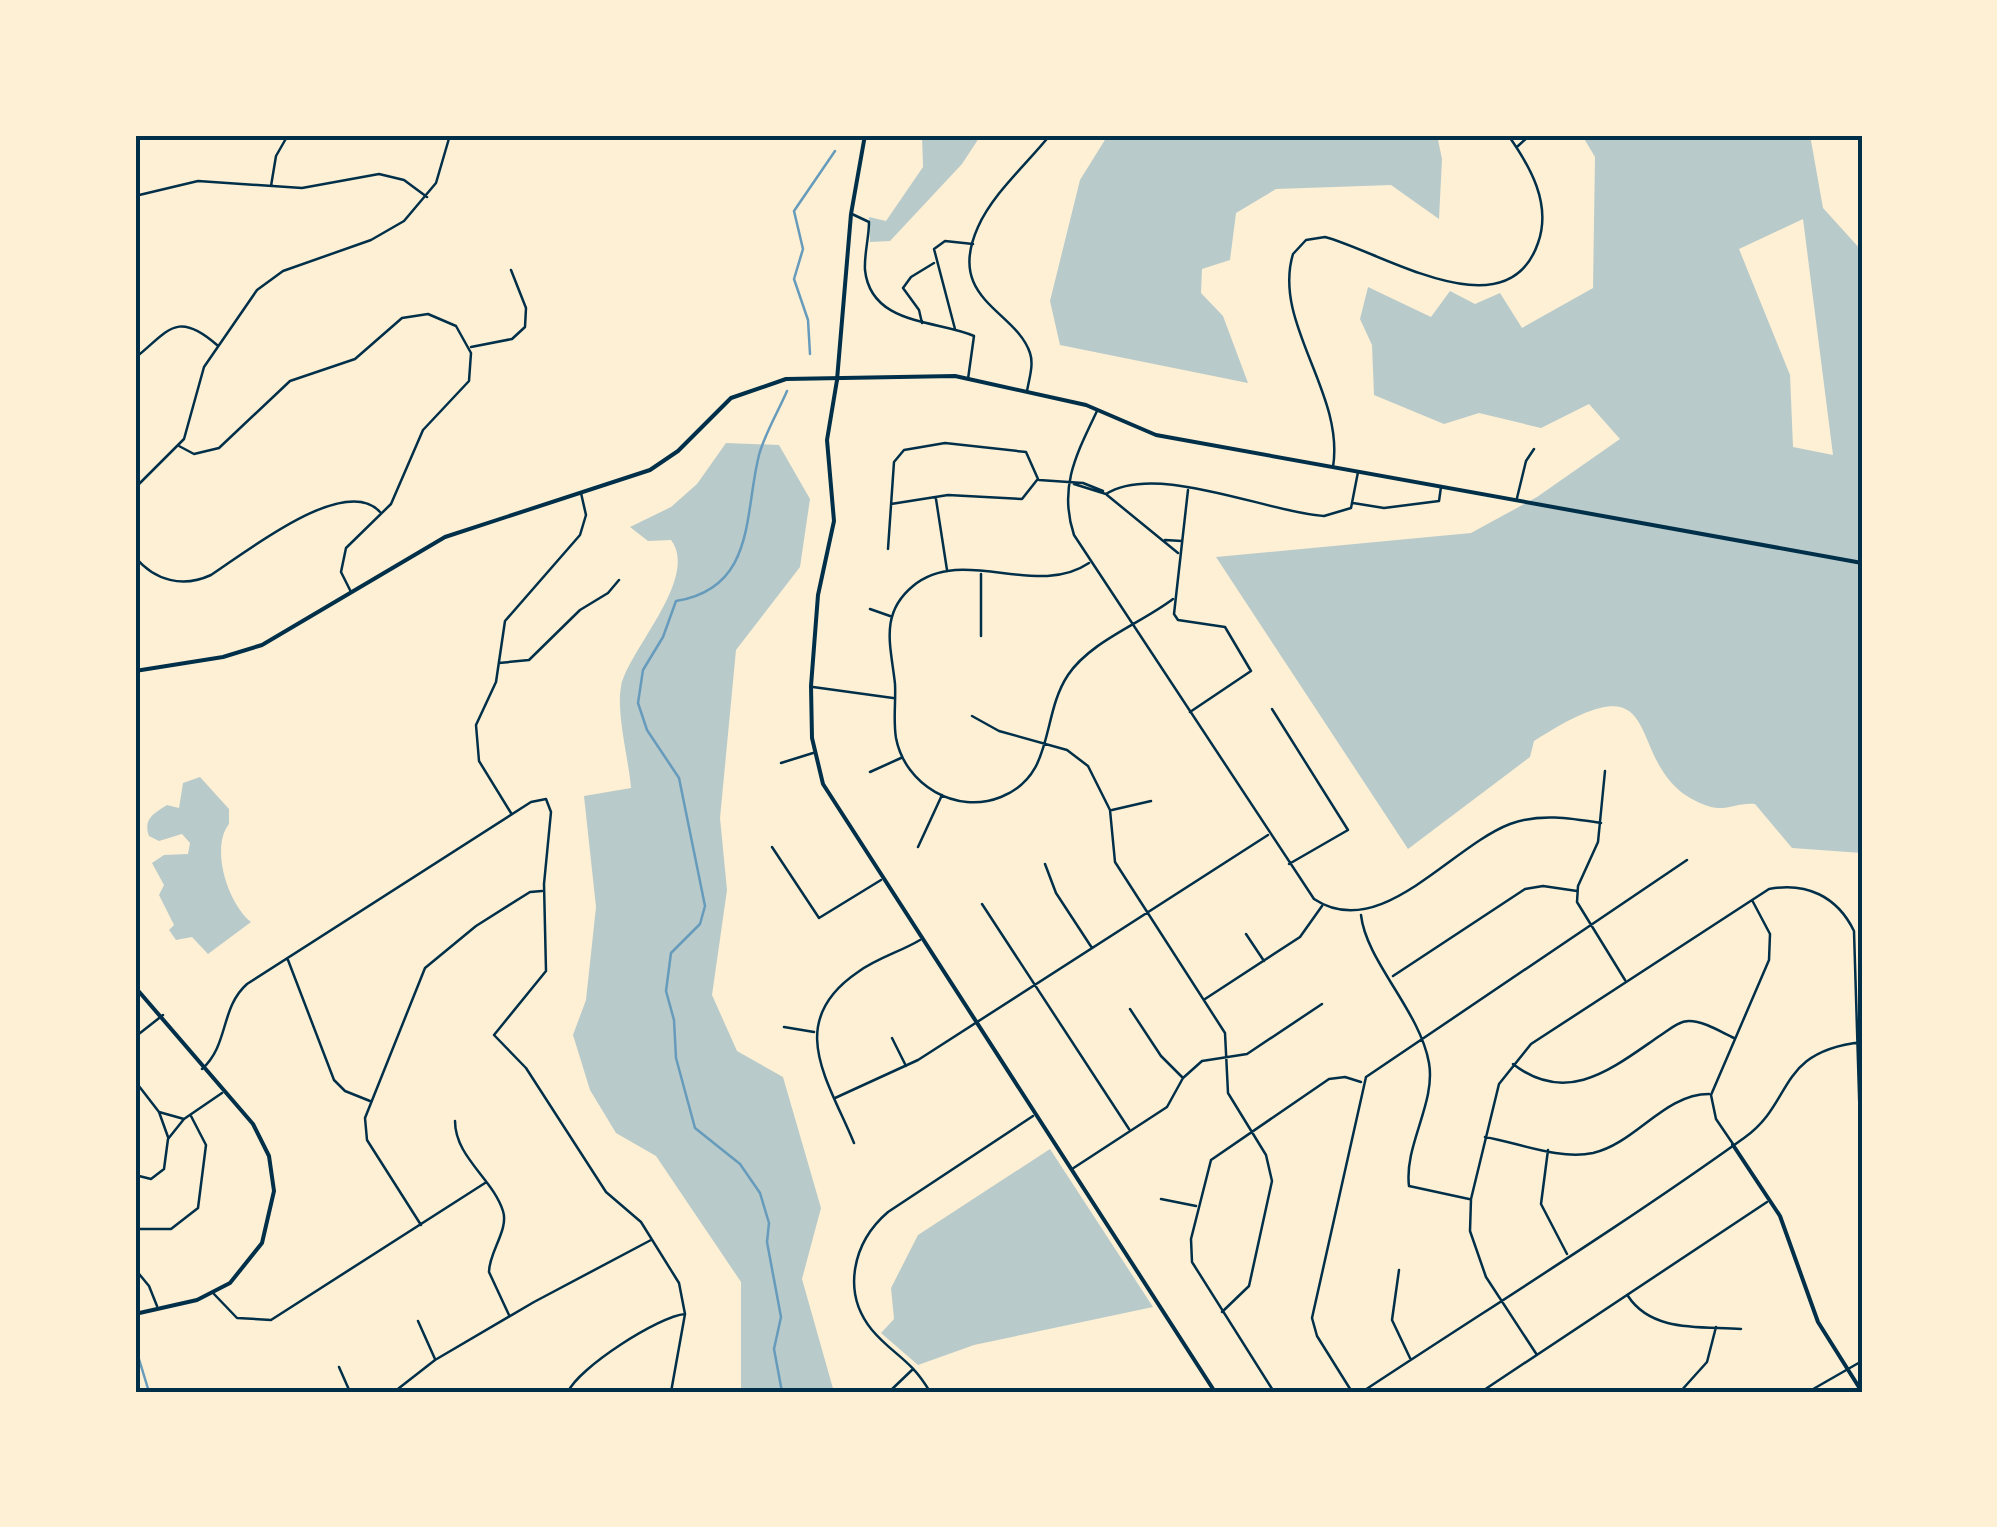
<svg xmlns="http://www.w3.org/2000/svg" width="1997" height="1527" font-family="'Work Sans',sans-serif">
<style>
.green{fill:#b9caca;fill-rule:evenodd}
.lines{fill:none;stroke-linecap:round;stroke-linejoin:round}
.stream{stroke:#669bbc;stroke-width:2.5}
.minor{stroke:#003049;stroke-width:2.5}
.tertiary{stroke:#003049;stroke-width:4}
.secondary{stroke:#003049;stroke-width:4}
.neatline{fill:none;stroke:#003049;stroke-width:4}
</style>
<rect width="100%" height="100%" fill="#fdf0d5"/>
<path class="green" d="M922,135H981L962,164L890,241L870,242L869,217L886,221L923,167Z
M1108,135H1437L1442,159L1439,219L1391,185L1276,189L1236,213L1230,260L1202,269L1201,293L1223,316L1248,383L1060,345L1050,301L1080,180Z
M1582,135H1810L1823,208L1862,251V853L1792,848L1755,804C1739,802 1726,811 1711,807C1611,777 1684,644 1534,741L1530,757L1408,849L1216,557L1471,533L1537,497L1620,439L1589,404L1541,428L1479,413L1444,424L1374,395L1372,345L1360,319L1368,287L1431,317L1450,291L1475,304L1500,293L1522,328L1593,288L1595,157ZM1803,219L1833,455L1793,447L1790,375L1739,249Z
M726,443L779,445L810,499L800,567L736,650L720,818L727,890L712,995L737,1051L783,1077L821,1208L802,1279L834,1392H741V1282L656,1156L616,1133L590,1090L573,1035L586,1000L596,907L584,796L631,788C629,761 616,713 621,687C627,652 700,578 671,540L648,541L630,527L671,507L697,484Z
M200,777L229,809V824C210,848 228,904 251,922L208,954L192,937L176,940L169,930L174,925L159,895L164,885L152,863L164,855L188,854L190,843L182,834L159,841L149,836C143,819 153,814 167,805L179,808L183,783Z
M1050,1149L1153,1307L974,1345L918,1365L881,1333L894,1319L891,1288L918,1235Z"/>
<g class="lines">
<path class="stream" d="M810,354L808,320L794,279L803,249L794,211L835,151
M135,1346L149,1392
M782,1392L774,1349L781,1317L767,1242L769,1223L760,1193L740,1164L695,1128L676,1058L674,1020L666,991L671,953L700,924L705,906L679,778L647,730L638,703L643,670L663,637L676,601C756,588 744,514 759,455C765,433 778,412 787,391"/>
<path class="minor" d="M1518,146L1530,135
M271,186L276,156L288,135
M135,196L198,181L302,188L379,174L404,180L427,197
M852,214L869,222C869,238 864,254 865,270C871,326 938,320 974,336L968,379
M922,323L919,310L903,288L911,277L934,263
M955,329L934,249L945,241L973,244
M471,347L512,339L525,327L526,308L511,270
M135,358C168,332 176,309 217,345
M1027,391C1029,379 1034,365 1030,353C1016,310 945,300 978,227C993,193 1027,164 1050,135
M1097,411C1077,453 1058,487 1074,535L1314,899C1380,943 1450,847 1510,824C1539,813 1570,818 1601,823
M179,446L194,454L219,448L290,381L355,359L402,318L428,314L456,326L471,353L469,381L423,430L391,504L346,548L341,572L351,592
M1333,467C1345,393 1272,323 1293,254L1306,240L1325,237C1382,252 1507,334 1538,243C1552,204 1530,166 1508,135
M1039,480L1083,483L1103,491
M1074,484L1106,494C1156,462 1266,512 1324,516L1351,508L1358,472
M135,488L184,439L204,367L257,290L283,271L371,240L404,221L436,183L450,135
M1188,490L1174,614L1178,620L1225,627L1251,671L1190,712
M1107,495L1178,553
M1517,498L1526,461L1534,449
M936,499L947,570
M1353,503L1384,508L1439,501L1441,487
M891,504L948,495L1022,499L1037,480
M1165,540L1182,541
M888,549L894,462L904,450L945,443L1026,452L1038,479
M135,557C155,581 183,588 211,575C245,553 345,473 380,512
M1089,563C1036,599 963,545 913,586C879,614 891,646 895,684C896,702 893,720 896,738C905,785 956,815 1001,797C1056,775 1040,717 1068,675C1091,641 1140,624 1173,599
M870,609L890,616
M981,636V574
M499,663L529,660L580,610L608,593L619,580
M813,687L893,698
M1272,709L1348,830L1289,864
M972,716L999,731L1067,750L1088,766L1110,810L1115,862L1225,1033L1228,1093L1266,1155L1272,1181L1249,1286L1222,1312
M781,763L813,753
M1605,771L1598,842L1578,886L1577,902L1625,980
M870,772L901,758
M1112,810L1151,801
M511,813L479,761L476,725L496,682L505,621L580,535L586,515L581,493
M772,847L819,918L881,880
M918,847L942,795
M1045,864L1056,893L1092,948
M982,904L1129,1129
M1361,915C1366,961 1420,1011 1429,1063C1436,1103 1404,1145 1409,1186L1469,1199
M1246,934L1264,961
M288,960L334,1080L345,1091L370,1101
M1393,976L1525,889L1543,886L1577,891
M1205,999L1300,937L1322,906
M1130,1009L1161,1056L1182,1077
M784,1027L814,1032
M135,1037L163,1015
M892,1038L906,1066
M1513,1064C1568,1107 1614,1067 1661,1035C1670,1029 1679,1021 1689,1021C1704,1021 1721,1032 1734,1038
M202,1069C229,1045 220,1008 247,984L531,802L546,799L551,812L544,884L546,971L494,1035L526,1068L606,1192L641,1222L679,1283L685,1314L671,1392
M135,1081L159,1112L168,1137
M835,1098L918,1060L1268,835
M159,1112L184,1119L222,1093
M455,1121C455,1157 493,1179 503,1211C509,1230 489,1252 489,1272L509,1315
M1485,1137C1519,1143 1559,1160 1593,1153C1636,1143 1664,1094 1709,1094
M854,1143C828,1080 784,1022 858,972C877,958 900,952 920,940
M1733,1144L1716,1119L1711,1095L1769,960L1770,934L1752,900
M1548,1150L1541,1204L1567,1254
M1072,1169L1167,1107L1183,1078L1202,1061L1247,1054L1322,1004
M135,1175L151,1179L164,1169L168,1139L184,1119
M1161,1199L1196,1206
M421,1225L367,1140L365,1118L425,968L476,926L530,892L542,891
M135,1229H171L198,1208L206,1145L191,1116
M135,1269L149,1286L157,1306
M1399,1270L1392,1320L1410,1358
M214,1294L237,1318L271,1320L485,1183
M1628,1296C1652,1333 1702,1326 1741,1329
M418,1321L435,1359
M1537,1355L1486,1277L1470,1231L1471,1199L1499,1084L1531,1044L1769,889C1806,882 1837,896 1854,931L1862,1192
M339,1367L350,1392
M394,1392L435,1360L534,1302L651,1240
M568,1392C578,1368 659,1316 685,1314
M889,1392L913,1369
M930,1392C910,1358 893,1355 872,1330C841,1292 853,1242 888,1212L1033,1116
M1274,1392L1192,1262L1191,1239L1211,1160L1329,1079L1345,1077L1361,1082
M1352,1392L1317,1336L1312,1318L1366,1077L1687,860
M1362,1392C1489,1308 1620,1227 1744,1138C1795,1102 1775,1052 1862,1042
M1481,1392L1767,1202
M1606,1392H1640
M1680,1392L1707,1362L1716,1327
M1808,1392L1862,1361"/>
<path class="tertiary" d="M837,380L851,214L865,135
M135,987L253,1124L269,1156L274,1191L262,1243L230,1283L197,1300L135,1314
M1733,1145L1780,1216L1818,1322L1862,1392"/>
<path class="secondary" d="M837,380L827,440L834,521L818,595L811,686L812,738L823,784L1215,1392
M135,671L223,657L262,645L445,537L650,470L678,451L731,398L786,379L955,376L1086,405L1156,435L1862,563"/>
</g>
<rect width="1997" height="1527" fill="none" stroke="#fdf0d5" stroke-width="275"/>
<rect x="138" y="138" width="1722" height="1252" class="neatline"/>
</svg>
